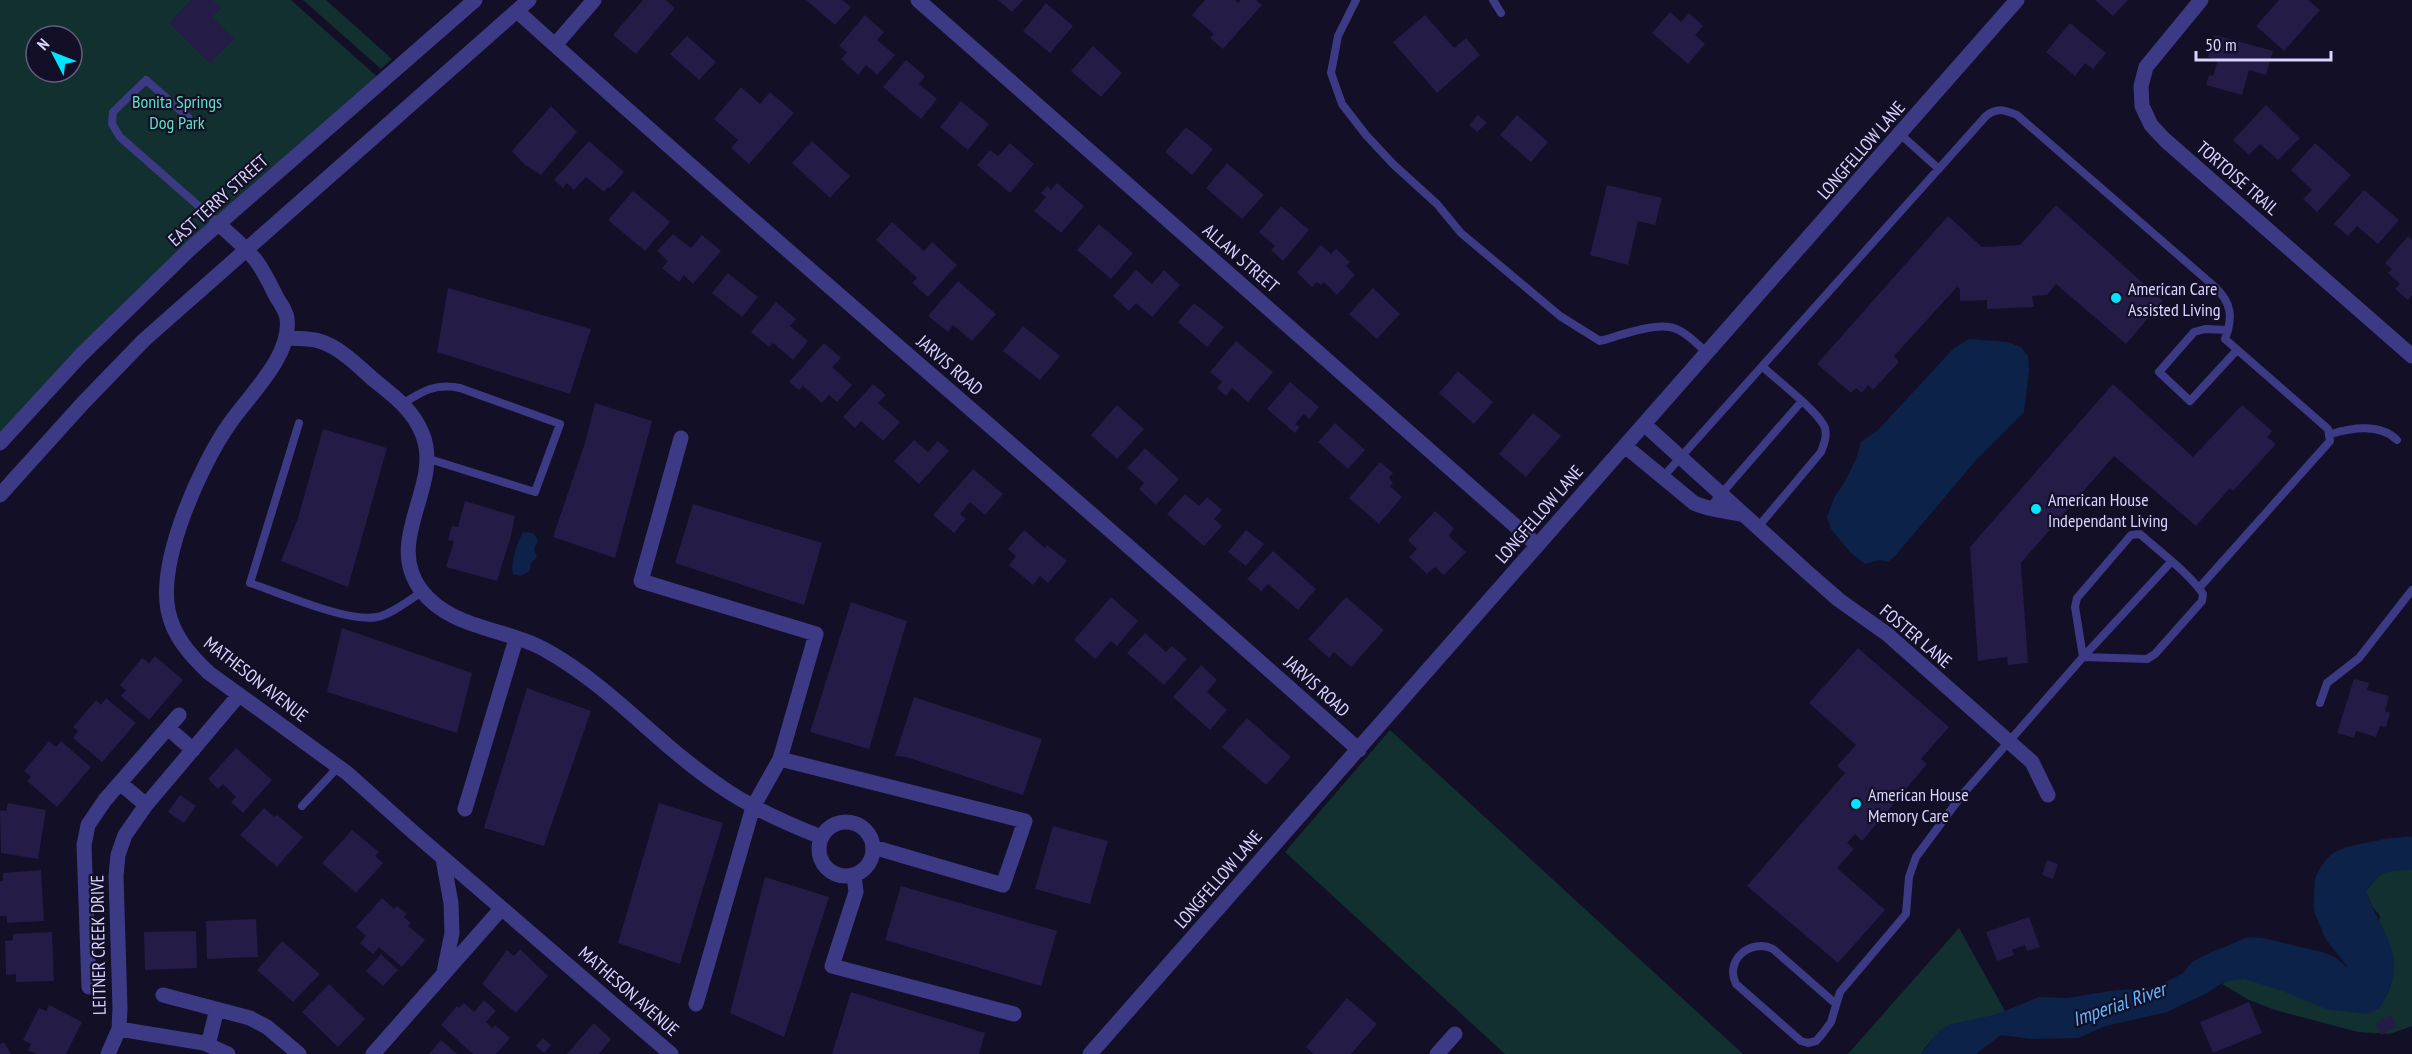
<svg xmlns="http://www.w3.org/2000/svg" width="2412" height="1054" font-family="'PT Sans Narrow',sans-serif">
<style>
.green{fill:#12302f;fill-rule:evenodd}
.water{fill:#0c2248}
.lines{fill:none;stroke-linecap:round;stroke-linejoin:round}
.river{stroke:#0c2248;stroke-width:33}
.building{fill:#241b47}
.service{stroke:#3d3a85;stroke-width:8}
.minor{stroke:#3d3a85;stroke-width:15}
.tertiary{stroke:#3d3a85;stroke-width:15}
.poi-dot{fill:#00e5ff;stroke:#130f26;stroke-width:2}
.labels{text-anchor:middle;dominant-baseline:central;stroke-width:4.5;stroke-linejoin:round;paint-order:stroke}
.park-label{font-size:18px;fill:#5fe0c0;stroke:#130f26}
.street-label{font-size:18px;fill:#d9d4ff;stroke:#130f26}
.poi-label{font-size:18px;fill:#d9d4ff;stroke:#130f26;text-anchor:start}
.water-label{font-size:20px;font-style:italic;fill:#62b6ff;stroke:#130f26}
</style>
<rect width="100%" height="100%" fill="#130f26"/>
<path class="green" d="M0,0H291L382,81L218,223L0,443ZM36,36H72V72H36Z
M303,0H326L392,59L381,69Z
M1390,730L1743,1054H1505L1285,852Z
M2412,861V1026L2390,1034L2358,1032L2275,1010L2249,1000L2222,984L2230,978L2250,975L2263,968L2291,966L2338,1002L2365,1011L2380,916L2372,906L2366,892C2378,874 2391,864 2412,861Z
M1959,928L2005,1011C1968,1027 1946,1015 1921,1054H1848Z"/>
<path class="water" d="M1969,339L2008,342L2021,347L2028,356L2029,370L2024,412L1976,460L1896,555L1888,562L1880,560L1865,564L1851,553L1831,529L1827,517L1835,496L1844,483L1856,459L1861,442L1878,430L1954,348Z
M523,532L533,533L538,540L534,550L537,557L531,563L530,571L520,576L513,574C510,562 517,543 523,532Z
M2391,844L2412,845V861C2391,864 2378,874 2366,892C2384,939 2412,958 2379,1009L2365,1011L2351,1007L2326,994L2291,966H2277L2263,968L2250,975L2230,978L2207,993L2167,1012L2106,1026L2078,1038L2032,1039L2001,1035L1976,1054H1921L1939,1031L1951,1024L1995,1015L2039,997L2067,998L2110,991L2156,987L2182,974L2192,962L2205,955L2248,937L2263,938L2322,952L2335,957L2347,967C2359,927 2330,911 2316,877C2334,837 2355,850 2391,844Z"/>
<g class="lines">
<path class="river" d="M2220,966L2245,962L2287,975L2331,993L2364,997L2373,985L2371,969L2340,931L2330,907L2331,883L2351,863L2389,855L2412,853"/>
</g>
<path class="building" d="M191,0H213L221,8L212,17L234,39L210,63L169,23Z
M643,0H666L675,8L636,54L613,35Z
M806,0H842L851,7L835,25Z
M998,0H1023L1012,12Z
M1205,0H1235L1238,3L1241,0H1256L1262,5L1223,49L1210,38L1214,34L1192,15Z
M2095,0H2128L2113,16Z
M2279,0H2308L2320,10L2284,51L2256,26Z
M1046,3L1073,26L1050,53L1023,31Z
M1670,12L1681,22L1689,13L1703,26L1695,35L1705,44L1688,64L1652,33Z
M865,15L884,32L877,40L895,55L877,75L866,65L858,75L841,59L847,52L839,46Z
M1425,15L1454,48L1466,38L1480,55L1437,93L1393,42Z
M2070,23L2106,53L2093,69L2085,63L2075,76L2046,52Z
M2215,35L2273,51L2266,75L2249,70L2242,95L2206,85L2209,75L2213,76L2218,60L2208,57Z
M687,36L716,62L699,80L670,54Z
M1093,46L1122,73L1101,97L1071,71Z
M906,60L925,76L919,84L937,99L921,119L883,87Z
M741,87L760,104L770,92L794,113L749,164L731,148L738,140L714,119Z
M961,101L989,124L968,150L940,127Z
M2266,105L2300,138L2278,160L2260,144L2249,155L2233,140Z
M551,106L577,132L541,175L525,165L512,151Z
M1478,115L1487,123L1477,132L1469,125Z
M1517,115L1548,142L1531,162L1500,135Z
M1186,127L1213,149L1192,175L1165,152Z
M589,141L624,172L610,188L608,187L604,192L586,177L574,190L567,183L563,188L554,180Z
M812,141L850,176L830,198L792,163Z
M1010,143L1034,164L1010,193L977,165L990,150L998,156Z
M2315,143L2351,175L2317,212L2303,199L2312,190L2291,170Z
M1227,163L1264,195L1242,219L1206,188Z
M1057,183L1084,206L1061,233L1034,211L1046,197L1041,193L1047,186L1051,190Z
M1607,185L1662,198L1655,225L1638,221L1628,265L1590,255Z
M2364,190L2399,220L2378,244L2357,226L2348,236L2334,224Z
M633,191L670,222L645,251L608,220Z
M2056,205L2163,301L2126,344L2056,284L2047,295L2032,296L2034,307L1987,309V300L1960,301V289L1957,287L1894,356L1899,362L1873,390L1868,385L1862,393L1856,388L1851,393L1817,364L1948,216L1982,247L2020,245Z
M1281,206L1309,230L1283,261L1271,250L1275,246L1259,232Z
M892,222L924,251L932,242L957,265L928,297L912,283L917,278L876,240Z
M1099,224L1133,253L1111,279L1077,250Z
M673,234L691,248L702,235L721,251L693,284L684,275L679,282L662,268L668,261L657,251Z
M2408,236L2412,240V295L2408,300L2395,289L2400,284L2388,273L2392,269L2385,263Z
M1321,245L1331,254L1336,249L1350,262L1346,266L1355,275L1337,295L1324,282L1321,285L1317,282L1312,287L1297,272Z
M1136,270L1152,284L1164,270L1180,285L1152,317L1136,303L1129,311L1113,296Z
M728,273L758,297L742,317L712,293Z
M958,281L996,314L972,341L953,325L948,332L928,316Z
M448,288L591,329L570,394L437,352Z
M1373,288L1400,314L1377,339L1349,314Z
M776,302L796,319L790,326L808,341L793,360L773,343L769,347L751,332Z
M1194,303L1224,327L1207,347L1178,322Z
M1023,326L1060,356L1040,380L1003,351Z
M1236,341L1273,372L1248,402L1232,388L1226,396L1217,388L1222,382L1210,372Z
M824,343L841,358L832,367L852,385L837,402L829,395L822,403L803,386L799,390L789,382Z
M1458,371L1493,402L1474,424L1439,393Z
M1290,382L1319,407L1309,419L1304,414L1295,424L1300,427L1295,433L1267,409Z
M873,384L886,395L878,403L900,422L883,441L861,421L855,428L843,417Z
M2113,384L2193,457L2242,405L2272,431L2267,437L2276,444L2233,491L2230,488L2196,526L2114,456L2021,563L2028,663L2008,665L2007,657L1978,661L1970,547Z
M595,403L652,421L615,558L553,537L585,443Z
M1117,405L1144,429L1117,459L1091,435Z
M1533,413L1561,436L1526,477L1499,454Z
M1335,423L1365,450L1348,469L1318,442Z
M323,429L387,448L348,587L281,561L298,518Z
M914,440L928,452L938,441L949,451L919,484L894,461Z
M1145,448L1179,479L1156,505L1139,489L1144,483L1127,468Z
M1380,462L1393,473L1389,478L1393,483L1390,486L1402,497L1379,524L1349,498Z
M973,469L1003,494L985,515L970,502L960,514L966,519L954,533L933,515Z
M1185,494L1199,506L1207,497L1222,510L1214,519L1222,526L1204,546L1167,514Z
M465,501L515,516L511,536L497,581L446,567L454,541L448,540L452,526L458,527Z
M693,504L822,543L804,605L675,563Z
M1435,511L1454,528L1449,536L1466,552L1444,575L1435,567L1427,574L1409,557L1417,549L1408,540Z
M1024,530L1045,548L1047,545L1067,561L1048,583L1040,576L1033,585L1009,565L1016,556L1008,549Z
M1246,530L1264,544L1246,566L1228,552Z
M1273,551L1316,589L1298,610L1268,584L1261,591L1247,579Z
M1111,597L1138,621L1117,646L1111,641L1095,659L1074,640Z
M1346,597L1384,630L1351,667L1334,652L1329,658L1308,639Z
M851,602L907,621L869,749L810,732Z
M342,628L472,673L457,733L327,692Z
M1145,633L1166,652L1172,646L1187,659L1164,685L1127,653Z
M1858,648L1949,727L1921,759L1927,764L1862,841L1855,834L1847,843L1854,849L1837,868L1885,910L1838,963L1747,886L1845,773L1837,766L1856,745L1809,703Z
M155,656L183,680L149,720L121,696L126,690L120,685L142,658L149,663Z
M1201,665L1217,680L1207,692L1227,710L1210,730L1173,697Z
M2354,679L2369,683L2367,690L2389,696L2385,711L2390,713L2386,727L2380,726L2376,737L2356,731L2354,738L2337,733Z
M527,688L591,711L544,846L484,828Z
M914,697L1042,739L1023,795L906,757L895,756Z
M106,698L136,723L102,762L73,738L78,731L73,727L96,700L101,705Z
M1247,718L1291,757L1266,785L1222,747Z
M49,741L56,747L61,741L91,767L57,807L27,781L31,777L24,771Z
M236,748L272,780L243,813L231,802L236,797L223,784L218,789L208,779Z
M180,795L196,806L184,823L168,812Z
M8,803L46,810L38,859L1,853L0,810L6,811Z
M659,803L723,823L680,964L618,943Z
M264,808L274,817L277,815L303,837L277,867L240,835Z
M1053,826L1108,841L1090,904L1035,889Z
M352,830L379,852L375,856L383,863L356,893L322,863Z
M2047,860L2058,864L2053,879L2042,875Z
M41,870L44,921L7,923V916H0V881H3V873Z
M765,877L829,897L784,1037L730,1013Z
M901,886L1057,931L1041,986L885,940Z
M382,898L394,909L397,906L407,914L404,917L411,923L408,926L425,940L402,967L379,947L373,954L360,943L366,936L356,927Z
M2029,917L2040,947L2027,951L2025,945L2012,950L2014,955L1997,961L1986,932Z
M256,919L258,957L207,959L206,921Z
M196,931L197,968L145,970L144,932Z
M52,932L54,981L16,982V974L6,975L5,941L13,940V934Z
M282,941L320,974L293,1002L257,970Z
M520,949L548,976L516,1013L482,984L507,950L514,956Z
M381,954L398,970L383,986L366,971Z
M329,984L365,1019L338,1047L302,1012Z
M851,992L985,1033L979,1054H832Z
M1347,998L1377,1024L1351,1054H1314L1306,1047Z
M484,1000L496,1011L486,1022L492,1028L495,1025L510,1038L496,1054H473L441,1025L457,1006L459,1008L464,1003L474,1012Z
M2249,1002L2262,1033L2213,1053L2200,1022Z
M49,1005L82,1022L66,1054H36L28,1050L31,1044L23,1040L39,1008L46,1011Z
M2390,1015L2397,1026L2381,1035L2375,1024Z
M594,1023L611,1039L599,1054H567Z
M543,1038L551,1045L544,1053L536,1046Z
M441,1040L457,1054H429Z
M4,1042L11,1054H0V1044Z"/>
<g class="lines">
<path class="service" d="M1356,0L1338,36L1331,73L1342,104L1366,135L1393,164L1437,204L1461,233L1560,316L1600,341C1618,336 1651,324 1669,327C1684,329 1697,344 1708,354
M1493,0L1501,13
M188,117L146,80L113,112L112,124L120,137L218,223
M1900,134L1939,169
M2228,330L2205,329L2194,332L2159,372L2190,401L2237,350
M402,404C423,391 435,383 460,388L560,424L535,492L426,458
M299,423L250,583C280,593 348,623 377,617C392,614 409,600 422,592
M2331,434C2351,428 2380,423 2397,440
M1662,478L1986,116C1997,107 2005,110 2017,115L2215,287C2232,303 2233,318 2225,339L2328,429L2330,441L2199,588
M1709,508L1801,402
M1758,527L1821,452C1824,444 1827,437 1825,428C1819,412 1777,380 1763,367
M2320,703L2327,683L2359,658L2412,590
M302,806L339,766
M1836,1004L1773,949C1751,938 1724,960 1736,984L1801,1041L1808,1043L1816,1041L1823,1033L1831,1022L1840,992L1906,914L1909,877L1916,857L1962,795L2083,657L2075,607L2077,598L2131,535L2140,534C2159,551 2189,573 2203,594L2202,601L2155,654L2147,659L2083,657L2171,562"/>
<path class="minor" d="M918,0L1537,545
M2201,0L2146,67L2141,86L2142,106L2151,125L2165,140L2412,356
M517,11C794,261 1081,500 1359,750
M555,45L594,0
M218,223C231,236 247,248 257,262C265,273 271,286 277,298C281,304 286,311 287,318C292,356 250,394 230,423C201,464 158,559 168,610C173,636 190,655 209,673L347,773L413,832L671,1054
M288,338C298,339 309,338 319,341C340,347 358,366 374,380C393,395 413,410 422,433C444,485 383,539 421,590C451,630 509,628 549,652C612,688 660,746 720,786C751,808 785,823 821,837
M1645,425L1807,572L1839,600L1887,634L2032,762L2048,795
M681,438L641,581L816,634L780,759L753,807L696,1004
M1625,446L1694,503C1708,510 1727,511 1744,515
M168,728L193,750
M780,759L1025,821L1003,885L873,847
M120,783L146,805
M465,809L516,639
M819 849a27 27 0 1 1 54 0a27 27 0 1 1-54 0Z
M443,859L451,903L452,933L444,972
M854,875L856,892L832,966L1014,1014
M89,987L84,845L88,825L105,800L179,715
M163,995L250,1018L267,1027L299,1054
M119,1029L204,1043L228,1054
M208,1045L217,1009
M108,1054L119,1029L120,1008L116,876L118,855L125,835L146,805L239,695
M373,1054L501,909
M1090,1054L2017,0
M1437,1054L1455,1034"/>
<path class="tertiary" d="M0,443L81,355L192,247L475,0
M0,495L83,403L144,340L529,0"/>
</g>
<g class="poi-dot">
<circle cx="2116" cy="298" r="6"/>
<circle cx="2036" cy="509" r="6"/>
<circle cx="1856" cy="804" r="6"/>
</g>
<g class="labels">
<g class="park-label">
<text x="177" y="101">Bonita Springs<tspan x="177" dy="21">Dog Park</tspan></text>
</g>
<g class="street-label">
<text transform="translate(1861 150) rotate(-49)">LONGFELLOW LANE</text>
<text transform="translate(2238 178) rotate(41)">TORTOISE TRAIL</text>
<text transform="translate(218 200) rotate(-42)">EAST TERRY STREET</text>
<text transform="translate(1241 258) rotate(41)">ALLAN STREET</text>
<text transform="translate(950 365) rotate(41)">JARVIS ROAD</text>
<text transform="translate(1539 514) rotate(-49)">LONGFELLOW LANE</text>
<text transform="translate(1916 636) rotate(40)">FOSTER LANE</text>
<text transform="translate(256 679) rotate(38)">MATHESON AVENUE</text>
<text transform="translate(1317 686) rotate(42)">JARVIS ROAD</text>
<text transform="translate(1218 879) rotate(-49)">LONGFELLOW LANE</text>
<text transform="translate(98 945) rotate(-91)">LEITNER CREEK DRIVE</text>
<text transform="translate(629 991) rotate(41)">MATHESON AVENUE</text>
</g>
<g class="poi-label">
<text x="2128" y="288">American Care<tspan x="2128" dy="21">Assisted Living</tspan></text>
<text x="2048" y="499">American House<tspan x="2048" dy="21">Independant Living</tspan></text>
<text x="1868" y="794">American House<tspan x="1868" dy="21">Memory Care</tspan></text>
</g>
<g class="water-label">
<text transform="translate(2119 1004) rotate(-19)">Imperial River</text>
</g>
</g>
<g transform="translate(54 54) rotate(312)"><circle r="28" fill="#130f26" stroke="#625e7d" stroke-width="1.5"/>
<path d="M0-4.5L10 22L0 15L-10 22Z" fill="#00e5ff"/>
<text y="-9" font-size="16" font-weight="bold" text-anchor="middle" fill="#d9d4ff">N</text>
</g>
<path d="M2196 51v9h135v-9" fill="none" stroke="#d9d4ff" stroke-width="3"/>
<text x="2205" y="51" font-size="18" fill="#d9d4ff" stroke="#130f26" stroke-width="4.5" paint-order="stroke">50 m</text>
</svg>
